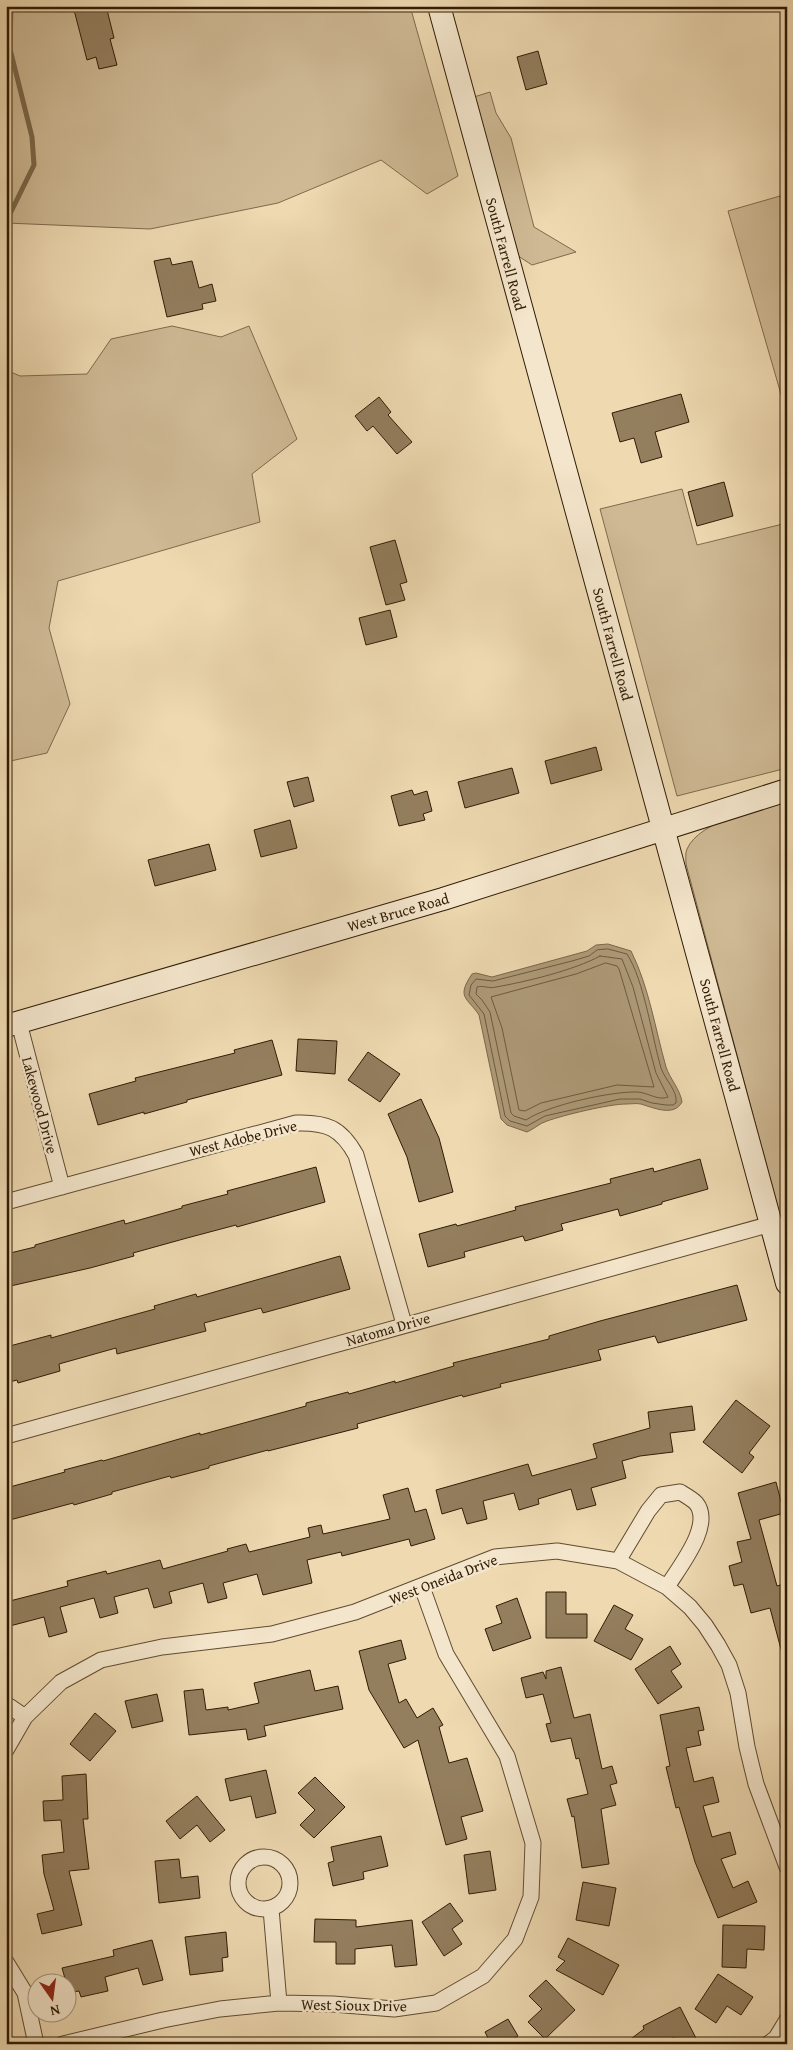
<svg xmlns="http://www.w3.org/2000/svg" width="793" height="2050" font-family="'Gentium Book Plus',serif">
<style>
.green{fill:#ceb994;stroke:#7f6a4c}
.water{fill:#ad9977;stroke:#7b6749}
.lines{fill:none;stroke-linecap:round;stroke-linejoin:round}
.shore{stroke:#6e5a3e;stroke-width:1}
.stream{stroke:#7b6749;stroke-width:5}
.building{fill:#937e5e;stroke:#301c05}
.street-casing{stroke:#604b30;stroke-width:17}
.secondary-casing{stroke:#301c05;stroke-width:24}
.street{stroke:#f4e6cc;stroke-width:15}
.secondary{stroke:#f4e6cc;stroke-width:22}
.labels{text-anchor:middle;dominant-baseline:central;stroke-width:5;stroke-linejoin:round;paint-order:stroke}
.street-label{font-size:15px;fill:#301c05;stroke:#f4e6cc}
</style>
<rect width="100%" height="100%" fill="#eed9b1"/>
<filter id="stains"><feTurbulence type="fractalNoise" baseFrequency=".004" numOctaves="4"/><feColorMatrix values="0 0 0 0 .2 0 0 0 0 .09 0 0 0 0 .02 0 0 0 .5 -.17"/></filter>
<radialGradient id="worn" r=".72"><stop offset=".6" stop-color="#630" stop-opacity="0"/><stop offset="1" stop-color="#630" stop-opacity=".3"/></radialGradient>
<path class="green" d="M6,6H410L458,176L427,194L381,160L278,203L150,229L6,223Z
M490,92L496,113L511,138L534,227L576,252L532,265L515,254L474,97Z
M787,194V415L728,211Z
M172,326L221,337L249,326L297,439L252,474L260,522L58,581L49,628L70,704L47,753L6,762V370L20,376L87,374L111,339Z
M682,489L697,545L787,523V768L677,796L600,509Z
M787,799V1242L686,864C686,859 685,853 687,849C699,821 760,808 787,799Z"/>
<path class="water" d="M608,944L631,951C649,987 655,1028 666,1067C670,1079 680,1089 682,1102C674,1117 654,1108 641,1104C636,1103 631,1104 626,1104C609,1104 564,1115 547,1121C540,1123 534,1129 527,1132L507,1125L501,1119L479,1015C467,997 456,998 472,974L476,973L492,977L587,951L596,945Z"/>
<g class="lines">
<path class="shore" d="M608,949L627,954C644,980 652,1037 661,1068C665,1080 678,1091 676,1103L673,1105H666L652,1103L640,1099H620L545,1116L527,1126L510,1121L505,1116L484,1014L469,995L471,985L476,979L493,981L572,961L589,956L597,950Z
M600,956L622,959L633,987L656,1073L668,1097C658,1101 649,1093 638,1092C612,1091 548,1105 526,1120L514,1116L511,1113L490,1012L482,1000L476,994L477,987C483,985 489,989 496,987C525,982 575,970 600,956Z
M606,963L617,966L619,969L654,1087L617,1085L541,1103L525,1111L519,1110L502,1028L491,997L576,974Z"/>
<path class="stream" d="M6,222L34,165L32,137L10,49L11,6"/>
</g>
<path class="building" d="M73,6H106L114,38L110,39L117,65L99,69L96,57L87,60Z
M538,51L547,84L526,90L517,57Z
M170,258L172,265L192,261L199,288L212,284L216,301L202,304L203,309L167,317L154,261Z
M681,394L689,422L655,432L662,457L641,463L634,438L620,442L612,413Z
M379,397L391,412L388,415L412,442L397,454L373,426L367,431L355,416Z
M724,482L733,516L697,526L688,492Z
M395,540L407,582L400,584L405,600L386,605L370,547Z
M390,610L397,637L366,645L359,618Z
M596,747L602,770L551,784L545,761Z
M512,768L519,793L465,808L458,782Z
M308,777L314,801L294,807L287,782Z
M412,790L414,795L427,791L432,811L423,814L425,820L399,826L391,796Z
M290,820L297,848L261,857L254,830Z
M209,844L216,870L155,886L148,860Z
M298,1039L337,1041L335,1074L296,1071Z
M272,1040L282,1075L187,1100V1102L144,1114V1112L98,1125L89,1094L136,1081L135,1078L235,1053L234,1050Z
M368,1052L400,1074L380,1102L348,1080Z
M421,1099L439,1138L453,1192L419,1202L407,1157L388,1114Z
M700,1159L708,1189L662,1202V1204L620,1216L618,1209L561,1224L563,1230L525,1241L523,1236L464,1252L465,1257L428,1267L419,1234L456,1224L457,1226L516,1210L515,1207L611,1183L610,1179L653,1168L654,1172Z
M316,1167L325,1202L237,1227L236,1225L187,1238L133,1253L134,1256L90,1268L6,1287V1254L35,1247V1245L124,1220L125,1224L182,1208V1206L228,1194L227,1191Z
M340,1256L350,1289L263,1313L261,1308L204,1323L206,1331L117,1354L116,1348L59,1364L60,1371L18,1383L17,1380L6,1383V1347L51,1335V1338L104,1323L155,1309L154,1306L196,1294L197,1297Z
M737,1285L747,1320L658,1343L655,1336L598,1350L601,1360L500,1384L501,1387L463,1397L462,1395L357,1424L358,1428L268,1451V1450L209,1466V1468L171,1478L170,1476L112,1492V1494L74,1505L73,1503L6,1521V1488L65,1472L64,1470L102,1460L103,1461L200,1433V1435L306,1406V1403L348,1392L349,1394L395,1381V1383L454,1366L453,1363L549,1339V1336L600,1321Z
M736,1400L770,1426L749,1453L754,1457L742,1473L703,1442Z
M692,1406L695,1430L670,1433L673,1452L640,1456L622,1461L626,1478L591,1488L596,1505L577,1510L571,1489L538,1499L539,1504L519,1510L514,1493L483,1501L487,1519L467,1524L462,1508L442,1514L436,1490L528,1464L532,1476L597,1458L593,1444L650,1428L648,1412Z
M776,1482L784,1513L759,1520L777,1586L787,1583V1652L782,1653L770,1608L751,1613L743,1584L734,1586L729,1566L742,1562L737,1542L751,1539L738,1493Z
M408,1488L415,1512L426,1509L435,1539L411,1546L409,1539L342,1556L341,1552L307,1560L312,1583L263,1595L257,1574L223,1583L227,1598L208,1603L203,1583L169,1592L172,1603L154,1608L148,1588L114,1597L118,1613L100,1618L94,1598L60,1607L67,1632L49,1637L44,1617L6,1627V1602L68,1586L67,1581L106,1571L107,1574L160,1560L163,1569L228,1551L227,1549L246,1544L249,1552L310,1537L308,1528L321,1525L323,1534L390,1519L383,1495Z
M546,1592H566V1614H587V1638H546Z
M517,1598L531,1638L493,1651L485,1629L502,1623L496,1606Z
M614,1605L633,1615L625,1629L643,1639L631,1660L594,1641Z
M401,1640L406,1659L388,1664L399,1703L406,1699L417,1718L433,1708L443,1725L439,1727L449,1763L467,1758L483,1811L461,1817L467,1839L446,1845L418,1740L404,1748L369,1690L359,1651Z
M670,1646L681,1664L671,1671L682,1687L658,1704L635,1669Z
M561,1667L574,1718L590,1714L602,1769L612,1766L617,1783L610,1785L616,1805L601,1809L609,1864L582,1868L574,1816L572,1817L567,1799L588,1794L579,1758L576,1759L571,1738L551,1742L546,1724L551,1723L543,1694L526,1698L521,1678L543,1672L546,1679V1671Z
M310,1670L315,1691L338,1686L343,1709L264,1726L266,1736L248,1740L246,1729L189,1735L184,1691L203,1689L206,1710L228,1707V1710L259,1703L254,1683Z
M157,1694L163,1721L132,1728L125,1701Z
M699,1707L704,1730L698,1731L701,1745L686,1748L694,1782L713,1777L719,1802L703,1806L712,1837L730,1832L736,1854L721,1859L733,1888L748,1881L757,1902L718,1918L695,1862L679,1807L676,1808L666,1767L670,1766L660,1715Z
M95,1713L116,1731L90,1761L70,1744Z
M266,1770L276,1813L256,1818L251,1796L230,1801L225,1779Z
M86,1774L88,1819H83L89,1869L69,1871L82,1925L42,1934L37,1914L54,1910L44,1874L42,1855L64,1852L61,1820L44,1821L43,1801L63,1800L62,1776Z
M315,1777L345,1807L314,1838L300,1825L315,1810L298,1793Z
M197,1796L225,1830L210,1842L197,1825L180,1839L166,1821Z
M381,1836L388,1866L363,1872L364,1879L333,1886L328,1863L334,1861L331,1847Z
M490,1851L496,1890L469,1894L464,1855Z
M179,1859L181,1878L198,1876L200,1898L159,1903L155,1861Z
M583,1882L616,1888L609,1926L576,1920Z
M450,1903L463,1921L452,1929L462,1944L444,1956L422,1922Z
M315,1919L356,1920V1927L412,1920L417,1965L395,1967L392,1945L355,1949V1964H336V1942H314Z
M723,1925L765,1926L764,1950L747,1949L746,1968L722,1967Z
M226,1932L228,1957L222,1958L223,1971L190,1975L185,1937Z
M568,1938L619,1965L603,1995L556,1970L565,1961L558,1957Z
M152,1940L163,1980L143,1985L138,1968L105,1977L108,1991L81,1997L79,1991L68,1993V1982H66L62,1968L114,1956L113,1950Z
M718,1974L753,1997L741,2015L727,2006L716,2023L695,2009Z
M546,1980L575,2010L545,2039L528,2022L542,2009L529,1996Z
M680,2007L699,2044H678L674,2037L661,2044H624L644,2029L643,2026Z
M508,2019L518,2036L506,2044H491L485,2032Z"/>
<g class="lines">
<defs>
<path id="street" d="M19,1023L62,1187
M6,1202L296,1123C327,1122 341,1128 356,1155L404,1324
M6,1436L771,1224
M618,1561L648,1511L661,1495L680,1492C685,1495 692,1499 696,1503C714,1525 679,1567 667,1587
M6,1704L25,1717
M6,1750L25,1717L61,1682L101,1660L162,1647L272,1634L355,1612L495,1557L557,1551L618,1561L667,1587L690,1607L705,1625L718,1645L729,1665L738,1693L747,1747L756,1784L787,1867
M238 1883a26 26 0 1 1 52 0a26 26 0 1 1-52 0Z
M271,1909L279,2003
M6,1962L25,1993L36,2044
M63,2044L163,2020L220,2009L279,2003L333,2004L394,2009L436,2003L483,1976L515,1939L531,1897L533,1843L507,1756L446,1654L422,1587
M768,2044L776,2038L787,2020"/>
<path id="secondary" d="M439,6L787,1283
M6,1026L443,899L787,790"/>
</defs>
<use href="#street" class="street-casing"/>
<use href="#secondary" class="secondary-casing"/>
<use href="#street" class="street"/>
<use href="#secondary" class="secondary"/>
</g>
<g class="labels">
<g class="street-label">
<text transform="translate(506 254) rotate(75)">South Farrell Road</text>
<text transform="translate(613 644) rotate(75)">South Farrell Road</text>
<text transform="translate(398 912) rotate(-16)">West Bruce Road</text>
<text transform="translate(720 1035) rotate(75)">South Farrell Road</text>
<text transform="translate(40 1105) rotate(75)">Lakewood Drive</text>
<text transform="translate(243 1138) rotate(-14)">West Adobe Drive</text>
<text transform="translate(388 1329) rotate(-16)">Natoma Drive</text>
<text transform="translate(443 1579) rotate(-21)">West Oneida Drive</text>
<text transform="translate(354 2005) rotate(1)">West Sioux Drive</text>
</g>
</g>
<rect width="793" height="2050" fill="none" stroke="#eed9b1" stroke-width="25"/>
<rect x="8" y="8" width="778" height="2035" fill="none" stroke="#301c05" stroke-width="2.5"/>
<rect x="12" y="12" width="768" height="2025" fill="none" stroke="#301c05"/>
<g transform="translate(52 1998) rotate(166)"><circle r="24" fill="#f4e6cc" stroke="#a6957c"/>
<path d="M0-4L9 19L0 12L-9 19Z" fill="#8f2418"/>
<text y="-8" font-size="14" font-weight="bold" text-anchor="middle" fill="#301c05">N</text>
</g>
<rect width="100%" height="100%" filter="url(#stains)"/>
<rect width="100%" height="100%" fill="url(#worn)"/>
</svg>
